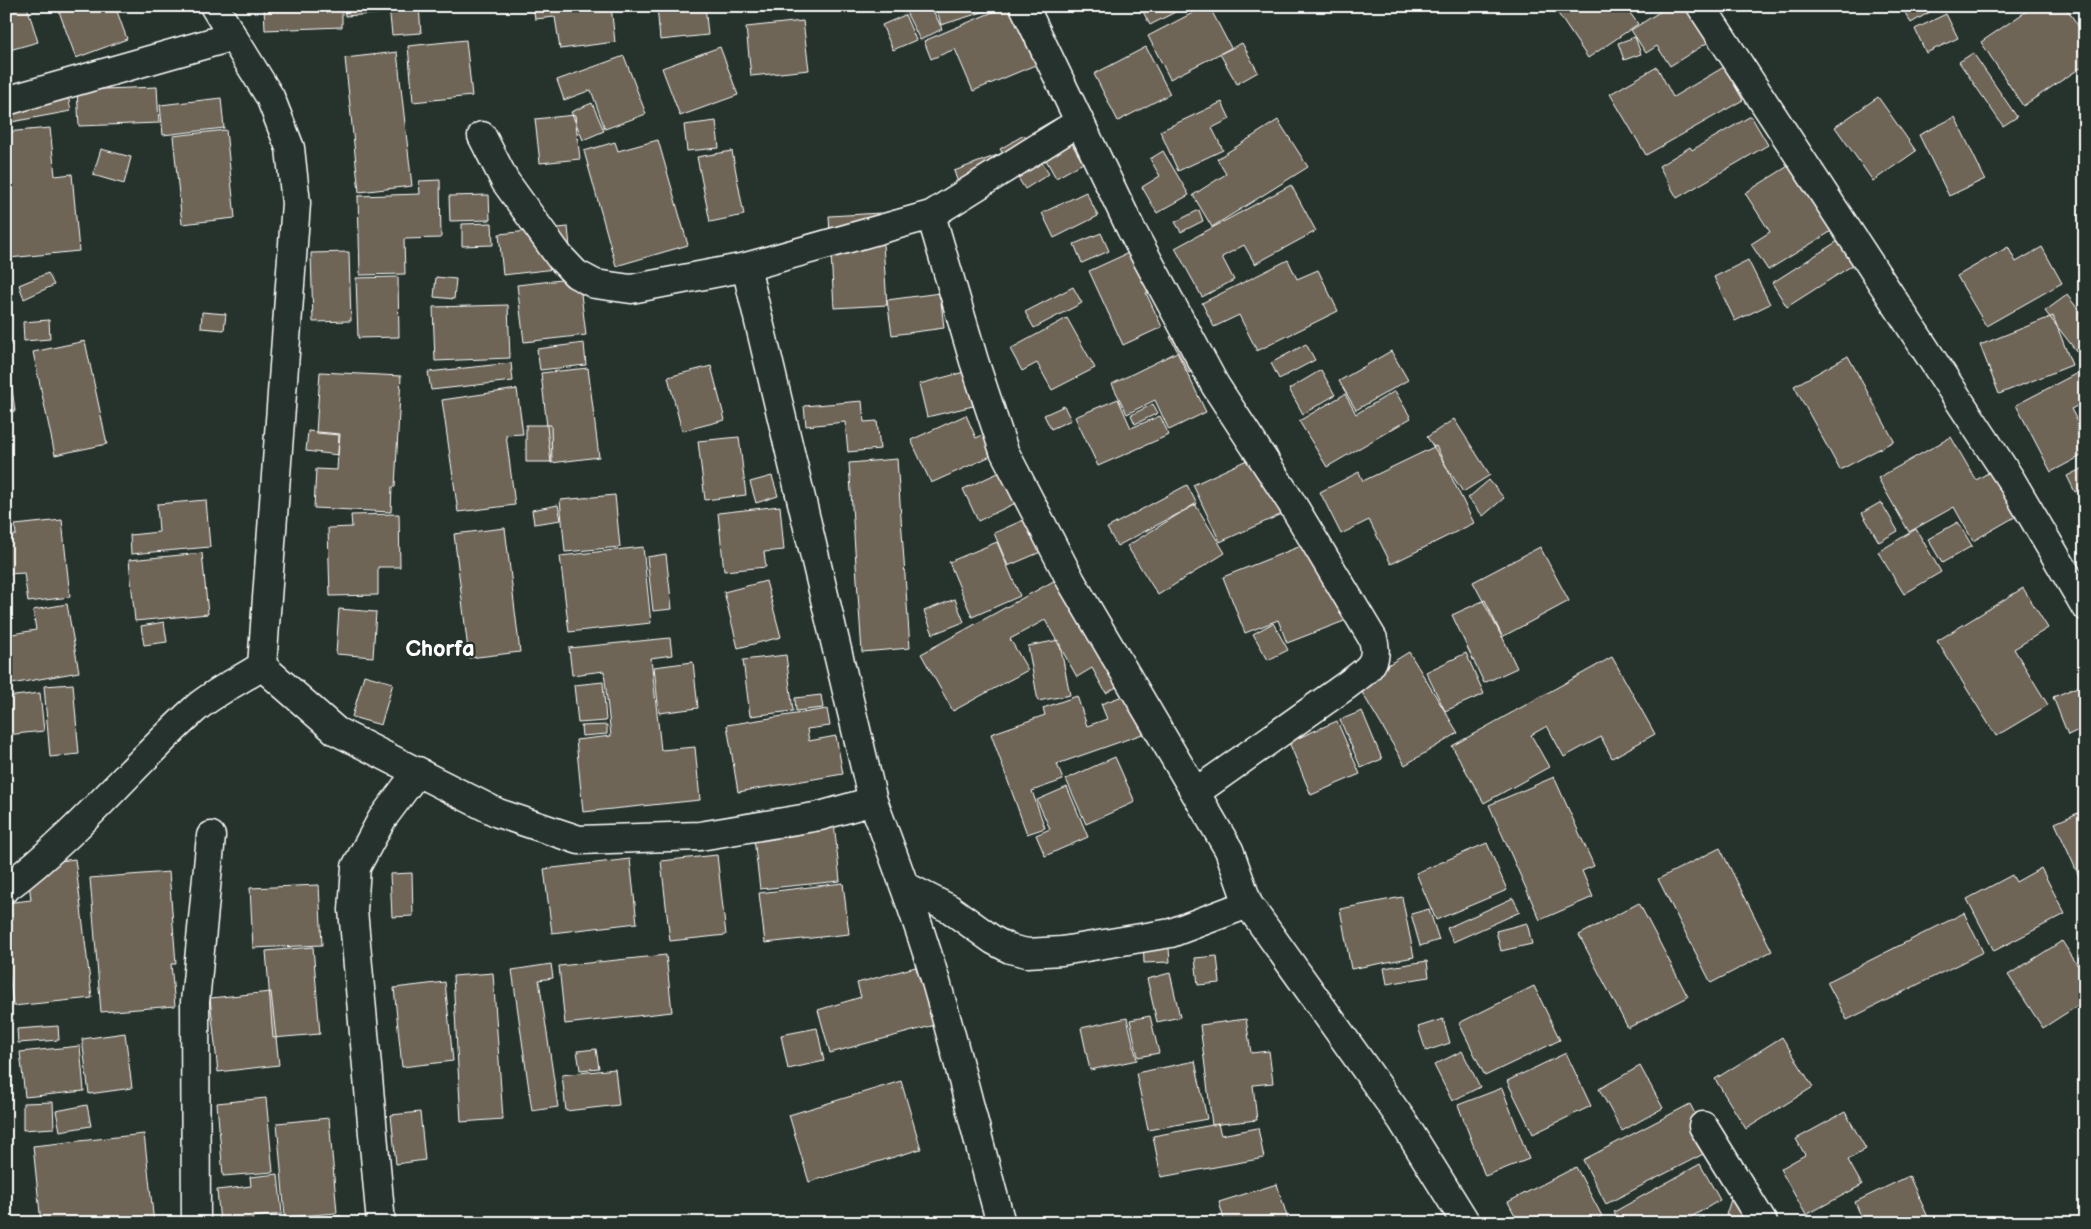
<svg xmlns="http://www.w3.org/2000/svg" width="2091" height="1229" font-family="'Balsamiq Sans',sans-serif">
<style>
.building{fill:#6e6557;stroke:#fff}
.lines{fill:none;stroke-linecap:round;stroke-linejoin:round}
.minor-casing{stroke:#fff;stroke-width:31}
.tertiary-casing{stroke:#fff;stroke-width:31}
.minor{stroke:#26332d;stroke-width:28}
.tertiary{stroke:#26332d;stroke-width:28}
.labels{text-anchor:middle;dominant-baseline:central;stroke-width:4.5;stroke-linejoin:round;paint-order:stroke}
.district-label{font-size:22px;font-weight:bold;fill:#fff;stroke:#26332d}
</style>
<rect width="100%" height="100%" fill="#26332d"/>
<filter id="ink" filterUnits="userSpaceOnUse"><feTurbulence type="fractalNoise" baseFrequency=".02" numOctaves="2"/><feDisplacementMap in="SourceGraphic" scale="10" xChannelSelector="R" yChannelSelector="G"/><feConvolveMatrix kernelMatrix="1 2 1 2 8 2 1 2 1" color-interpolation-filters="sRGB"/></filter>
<g filter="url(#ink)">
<path class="building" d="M6,6H27L38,42L6,51Z
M57,6H115L127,39L76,58Z
M264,6H342V27L265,30Z
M344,6H388V13L345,16Z
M389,6H419L421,33L392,35Z
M533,6H611L615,42L560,49L555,17L535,19Z
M657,6H705L708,35L660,40Z
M918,6H931L942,29L920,40L906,12Z
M936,6H1002L941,25Z
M1007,6H1016L1040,63L973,91L955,49L931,59L924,41Z
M1140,6H1187L1150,25Z
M1206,6H1209L1231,48L1170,79L1148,36Z
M1553,6H1625L1638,24L1588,58Z
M1669,6H1695L1715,38L1670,66L1657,46L1646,53L1631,30Z
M1901,6H1940L1911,23Z
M2034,6H2065L2085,36V65L2023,106L1981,42Z
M1946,14L1958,38L1926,53L1915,29Z
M905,15L916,40L893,50L882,25Z
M803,21L809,70L751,76L746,27Z
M1635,37L1641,54L1624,60L1618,43Z
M466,40L472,96L413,102L408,46Z
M1242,43L1258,72L1237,84L1220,54Z
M720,47L738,95L680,116L662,68Z
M1146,47L1170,94L1118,121L1094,74Z
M397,52L412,186L359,192L345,58Z
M1973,53L2017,117L2003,126L1959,62Z
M624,56L646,114L605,129L591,90L564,100L557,80Z
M1657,67L1673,97L1724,67L1743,100L1646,155L1610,94Z
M157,87L159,123L79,126L77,90Z
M67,90L71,111L6,123V102Z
M1878,97L1916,151L1873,181L1835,127Z
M221,98L224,128L163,135L160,105Z
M1222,102L1230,119L1212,128L1223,150L1178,171L1160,131Z
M592,103L604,131L583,140L571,112Z
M575,115L580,159L540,163L535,119Z
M1751,116L1768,145L1677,198L1659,166L1690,147L1692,150Z
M1955,117L1985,179L1949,196L1919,135Z
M1057,118L1083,163L1056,178L1031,133Z
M1278,120L1308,167L1212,227L1193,195L1226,174L1217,159Z
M716,121L719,148L687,151L684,125Z
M50,128L55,176L72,174L79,251L9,258L6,226V132Z
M226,130L235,218L182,224L173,136Z
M1024,135L1049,174L1025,189L1000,149Z
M658,140L688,245L616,266L584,151L615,142L618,151Z
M101,149L131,157L124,184L93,175Z
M732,151L744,215L710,222L697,157Z
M1163,151L1189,195L1157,213L1142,187L1160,176L1150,159Z
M1003,153L1013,181L963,198L954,171Z
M1798,160L1840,226L1768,270L1751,244L1770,232L1745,193Z
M440,180L441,238L404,239L405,274L360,275L358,196L420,194L419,181Z
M1291,185L1316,231L1255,264L1244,245L1222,257L1234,280L1202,297L1175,248Z
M1086,192L1098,216L1054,238L1042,213Z
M489,195L490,220L450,221L449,196Z
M1199,210L1203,221L1181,232L1175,222Z
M881,213L887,305L834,308L829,216Z
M492,223L493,245L462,246V224Z
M568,227L572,267L503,275L499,234Z
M1101,233L1109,251L1082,263L1074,244Z
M1841,239L1856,263L1787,307L1772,283Z
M1148,244L1167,284L1146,293L1162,327L1123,345L1089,271Z
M2008,247L2016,262L2042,247L2062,283L1986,326L1957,276Z
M349,252L351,321L313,322L311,253Z
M1288,260L1297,279L1318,270L1338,311L1257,351L1239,315L1214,327L1202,303Z
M1748,260L1770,304L1735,321L1714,277Z
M48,273L54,285L24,299L19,285Z
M398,277L399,337L358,338L356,278Z
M436,277L456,279L454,299L434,297Z
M579,278L586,335L524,342L517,285Z
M1073,287L1082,303L1034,328L1025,312Z
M940,293L944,328L892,335L887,300Z
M2067,295L2085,318V354L2081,357L2045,311Z
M508,305L510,358L435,361L433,307Z
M202,312L226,314L224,330L201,328Z
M2053,316L2072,365L1999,394L1980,345Z
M1067,318L1095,368L1052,390L1037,363L1022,371L1010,349Z
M6,319L11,345L6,346Z
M49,320L50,339L24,341L23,322Z
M1187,328L1206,364L1189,373L1170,337Z
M85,341L107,444L55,455L33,352Z
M584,343L586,365L540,370L537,349Z
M1306,344L1315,360L1279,379L1271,363Z
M1391,351L1408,380L1356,410L1339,381Z
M1177,352L1206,412L1169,430L1155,400L1127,414L1112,384Z
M1848,356L1894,441L1840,470L1794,386Z
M511,363L513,381L431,390L428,372Z
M711,366L725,420L682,431L668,377Z
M588,368L599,457L551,463L541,373Z
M2085,369V402L2071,409L2085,435V454L2051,472L2016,405Z
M1321,370L1335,395L1303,414L1289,389Z
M320,372L401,376L395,487H392L391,512L314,508L316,469L337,470L339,435L316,433Z
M964,372L973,406L927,417L919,384Z
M10,373L15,411L6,412V374Z
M517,389L523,434L506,435L515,505L458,512L442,400Z
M1395,391L1411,418L1327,467L1299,421L1345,394L1356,414Z
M1118,399L1131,428L1160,416L1169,435L1098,466L1075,417Z
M862,401L864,422L877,421L880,449L848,452L845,422L806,426L804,406Z
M1153,404L1158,413L1135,424L1131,415Z
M1064,406L1071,420L1051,429L1044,415Z
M966,415L976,438L993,430L1002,451L931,483L911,440Z
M1454,419L1490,475L1463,492L1427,437Z
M526,425H551L552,462H526Z
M308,431L340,434L338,455L306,451Z
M739,437L746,495L705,500L698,441Z
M1951,437L1976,480L1995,469L2020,514L1973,541L1954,507L1909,532L1878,478Z
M1436,446L1474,523L1391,564L1369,520L1341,534L1320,492L1359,472L1363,481Z
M1275,447L1302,505L1220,542L1193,485Z
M897,459L910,648L862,652L849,463Z
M2085,467V487L2075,492L2067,476Z
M1009,468L1024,499L978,521L963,489Z
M772,476L778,496L756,503L750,482Z
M1489,480L1504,498L1483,516L1468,498Z
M1187,485L1197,504L1117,546L1107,528Z
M615,495L620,547L565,552L560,500Z
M206,500L210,547L131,554L130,535L159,532L157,504Z
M1881,502L1898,531L1879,542L1862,513Z
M1195,504L1225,553L1158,595L1127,546Z
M558,505L561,520L534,524L532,510Z
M780,506L784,550L764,552L766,567L724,571L718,513Z
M399,514L400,567H378V595L330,596L328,528L352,527L351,515Z
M1035,515L1050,548L1008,566L994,533Z
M62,520L70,597L28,602L24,573L8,574L11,600L6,601V536L16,535L15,525Z
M1958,522L1972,546L1942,563L1928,539Z
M505,528L520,652L469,658L454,534Z
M1916,529L1941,572L1904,594L1878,552Z
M1321,538L1352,618L1287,643L1278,620L1245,633L1223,577Z
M997,542L1020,596L972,617L949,562Z
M643,547L651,623L569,632L560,556Z
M1540,547L1569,601L1502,637L1473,582Z
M202,553L208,614L135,621L129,560Z
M666,554L672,609L653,611L647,557Z
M1070,572L1129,680L1106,693L1092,668L1077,677L1045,620L1010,639L1028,670L953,711L921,654Z
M766,581L781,637L738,648L724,592Z
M2023,588L2048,628L2014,649L2048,705L1996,736L1937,641Z
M955,599L964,622L933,634L924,611Z
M1485,600L1517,668L1484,683L1452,615Z
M67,604L79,672L6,685V635L36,630L33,610Z
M339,609L376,612L373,657L336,654Z
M164,622L167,642L144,645L141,626Z
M1273,623L1288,650L1268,660L1253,634Z
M670,638L672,655L651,658L661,750L695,747L700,800L583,812L576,740L611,736L604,671L572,675L569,648Z
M1059,640L1070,695L1038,701L1028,646Z
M1409,652L1458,733L1405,765L1357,684Z
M1466,653L1484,694L1445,711L1426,672Z
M786,655L793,711L750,716L743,660Z
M1612,657L1655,734L1612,758L1601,737L1564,757L1547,726L1531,735L1549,767L1484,803L1452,746Z
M693,662L698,708L659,713L654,667Z
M364,675L393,683L381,725L352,717Z
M603,682L606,721L578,723L574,685Z
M73,684L79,754L50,757L44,686Z
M2085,684V733L2083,728L2068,735L2053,697Z
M1136,691L1151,731L1057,764L1063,780L1032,791L1045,828L1027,834L991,734L1045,715L1043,708L1077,696L1087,726L1107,719L1101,704Z
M40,693L44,731L6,735V697Z
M821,695L823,708L796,711L795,698Z
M827,709L830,726L807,729L809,741L836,736L843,774L738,792L727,725Z
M1362,711L1382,759L1361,768L1340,720Z
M1337,721L1360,774L1311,795L1289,742Z
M607,725V734L582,736L581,726Z
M1115,757L1135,802L1086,824L1066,779Z
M1554,777L1594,866L1582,871L1593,897L1540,920L1489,805Z
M1067,787L1088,837L1045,856L1036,835L1050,829L1037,800Z
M2085,810V885H2083L2055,823Z
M834,822L840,881L760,889L753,830Z
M1487,843L1507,890L1436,920L1416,873Z
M1720,848L1772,951L1711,983L1658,879Z
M717,855L726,935L670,941L661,861Z
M75,859L92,998L13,1006L6,949V903L31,900L27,865Z
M630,859L637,923L552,933L544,869Z
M2041,868L2065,914L1994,951L1967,899L2012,875L2016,882Z
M169,872L176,964H171L175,1006L101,1012L90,878Z
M412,873L413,916L392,917L390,874Z
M843,883L849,934L765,943L759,893Z
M319,885L322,945L253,948L250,888Z
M1402,897L1414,957L1351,969L1340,909Z
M1513,898L1520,912L1453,942L1447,928Z
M1639,903L1688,997L1628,1028L1579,935Z
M1429,909L1439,940L1420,946L1411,914Z
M1964,913L1983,952L1847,1020L1827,982Z
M1527,923L1532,944L1501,951L1496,931Z
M1168,935L1170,962L1144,963L1143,936Z
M2062,941L2085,977V1001L2043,1028L2008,975Z
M313,947L320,1034L273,1038L266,951Z
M666,955L672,1012L565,1024L559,966Z
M1217,956L1220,983L1198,985L1195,958Z
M1427,961L1429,977L1387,984L1384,968Z
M551,964L553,978L539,980L558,1107L532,1111L512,970Z
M923,965L939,1024L830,1053L818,1010L861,997L857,983Z
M493,973L503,1119L461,1122L453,976Z
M1170,973L1180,1017L1157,1022L1147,979Z
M445,982L453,1061L402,1067L394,988Z
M1534,986L1560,1040L1485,1076L1459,1023Z
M271,992L279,1065L218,1072L210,998Z
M1150,1016L1159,1053L1138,1057L1130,1020Z
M1127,1018L1137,1060L1090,1070L1081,1028Z
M1246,1019L1251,1053L1269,1051L1273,1083L1253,1085L1257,1120L1212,1125L1200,1025Z
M1443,1019L1450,1043L1426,1051L1418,1027Z
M58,1026L59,1040L18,1043L17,1029Z
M817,1028L824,1061L788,1069L781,1035Z
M125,1033L132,1088L89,1094L82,1039Z
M1782,1037L1813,1087L1746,1129L1715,1079Z
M80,1046L84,1091L25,1097L20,1052Z
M596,1049L599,1068L580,1070L577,1051Z
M1462,1051L1480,1087L1452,1101L1434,1065Z
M1566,1053L1591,1106L1533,1134L1507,1081Z
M1195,1061L1207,1119L1148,1130L1136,1073Z
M1640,1066L1663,1108L1622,1131L1599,1089Z
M615,1069L619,1105L566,1111L562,1075Z
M901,1081L921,1149L809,1182L789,1115Z
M1502,1088L1529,1159L1485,1176L1458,1105Z
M266,1098L273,1172L223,1176L217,1103Z
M53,1102L54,1128L23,1130V1103Z
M1690,1104L1713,1149L1606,1204L1583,1160Z
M87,1105L91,1126L60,1131L56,1111Z
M420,1112L425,1160L396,1164L391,1115Z
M1845,1112L1866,1149L1848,1160L1862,1185L1806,1215L1780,1169L1805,1155L1796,1139Z
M329,1118L337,1213L285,1217L277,1123Z
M1218,1124L1221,1135L1258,1128L1264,1158L1161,1177L1153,1136Z
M144,1134L154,1223H41L33,1146Z
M1700,1164L1720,1200L1681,1223H1620L1614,1212Z
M1576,1167L1602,1216L1590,1223H1548L1546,1220L1540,1223H1519L1508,1202Z
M278,1174L282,1214L252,1217L253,1223H220L217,1190L251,1186L250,1177Z
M1909,1176L1928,1217L1916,1223H1864L1855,1202Z
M1277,1184L1289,1223H1225L1219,1202Z
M1733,1193L1748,1223L1726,1215Z
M341,1216V1223H292V1220Z
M1703,1216L1706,1223H1691Z"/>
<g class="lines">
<defs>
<path id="minor" d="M1024,6L1131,229L1215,385L1291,502L1373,639C1380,665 1366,670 1347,685L1196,792
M1701,6L2011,480L2085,606
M6,101L231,37
M1079,122L931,215L974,361L1004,451L1071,581L1229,850L1248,904L1402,1120L1466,1223
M482,136L505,181L559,256L576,274L595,284L631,289L746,267L931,215
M262,666L336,731L498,813L579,840L700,836L820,816L873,801L746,267
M873,801C898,868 923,934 942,1003C963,1076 980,1150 1001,1223
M905,886L950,909L993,940L1010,949L1027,953L1062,951L1171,933L1248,904
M1703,1126L1763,1223
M196,1223L195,1002L211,836
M381,1223L353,910L356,867L382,819L418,771"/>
<path id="tertiary" d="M6,888C76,836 131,767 195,709C214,692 241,680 262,666L296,203L290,148L270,97L214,6"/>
</defs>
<use href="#minor" class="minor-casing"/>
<use href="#tertiary" class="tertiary-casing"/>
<use href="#minor" class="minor"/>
<use href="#tertiary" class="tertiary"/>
</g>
</g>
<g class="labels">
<g class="district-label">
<text x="440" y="649">Chorfa</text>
</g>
</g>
<rect width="2091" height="1229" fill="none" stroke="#26332d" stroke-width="25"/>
<rect x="12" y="12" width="2066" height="1204" fill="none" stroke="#fff" stroke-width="2" filter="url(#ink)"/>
</svg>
